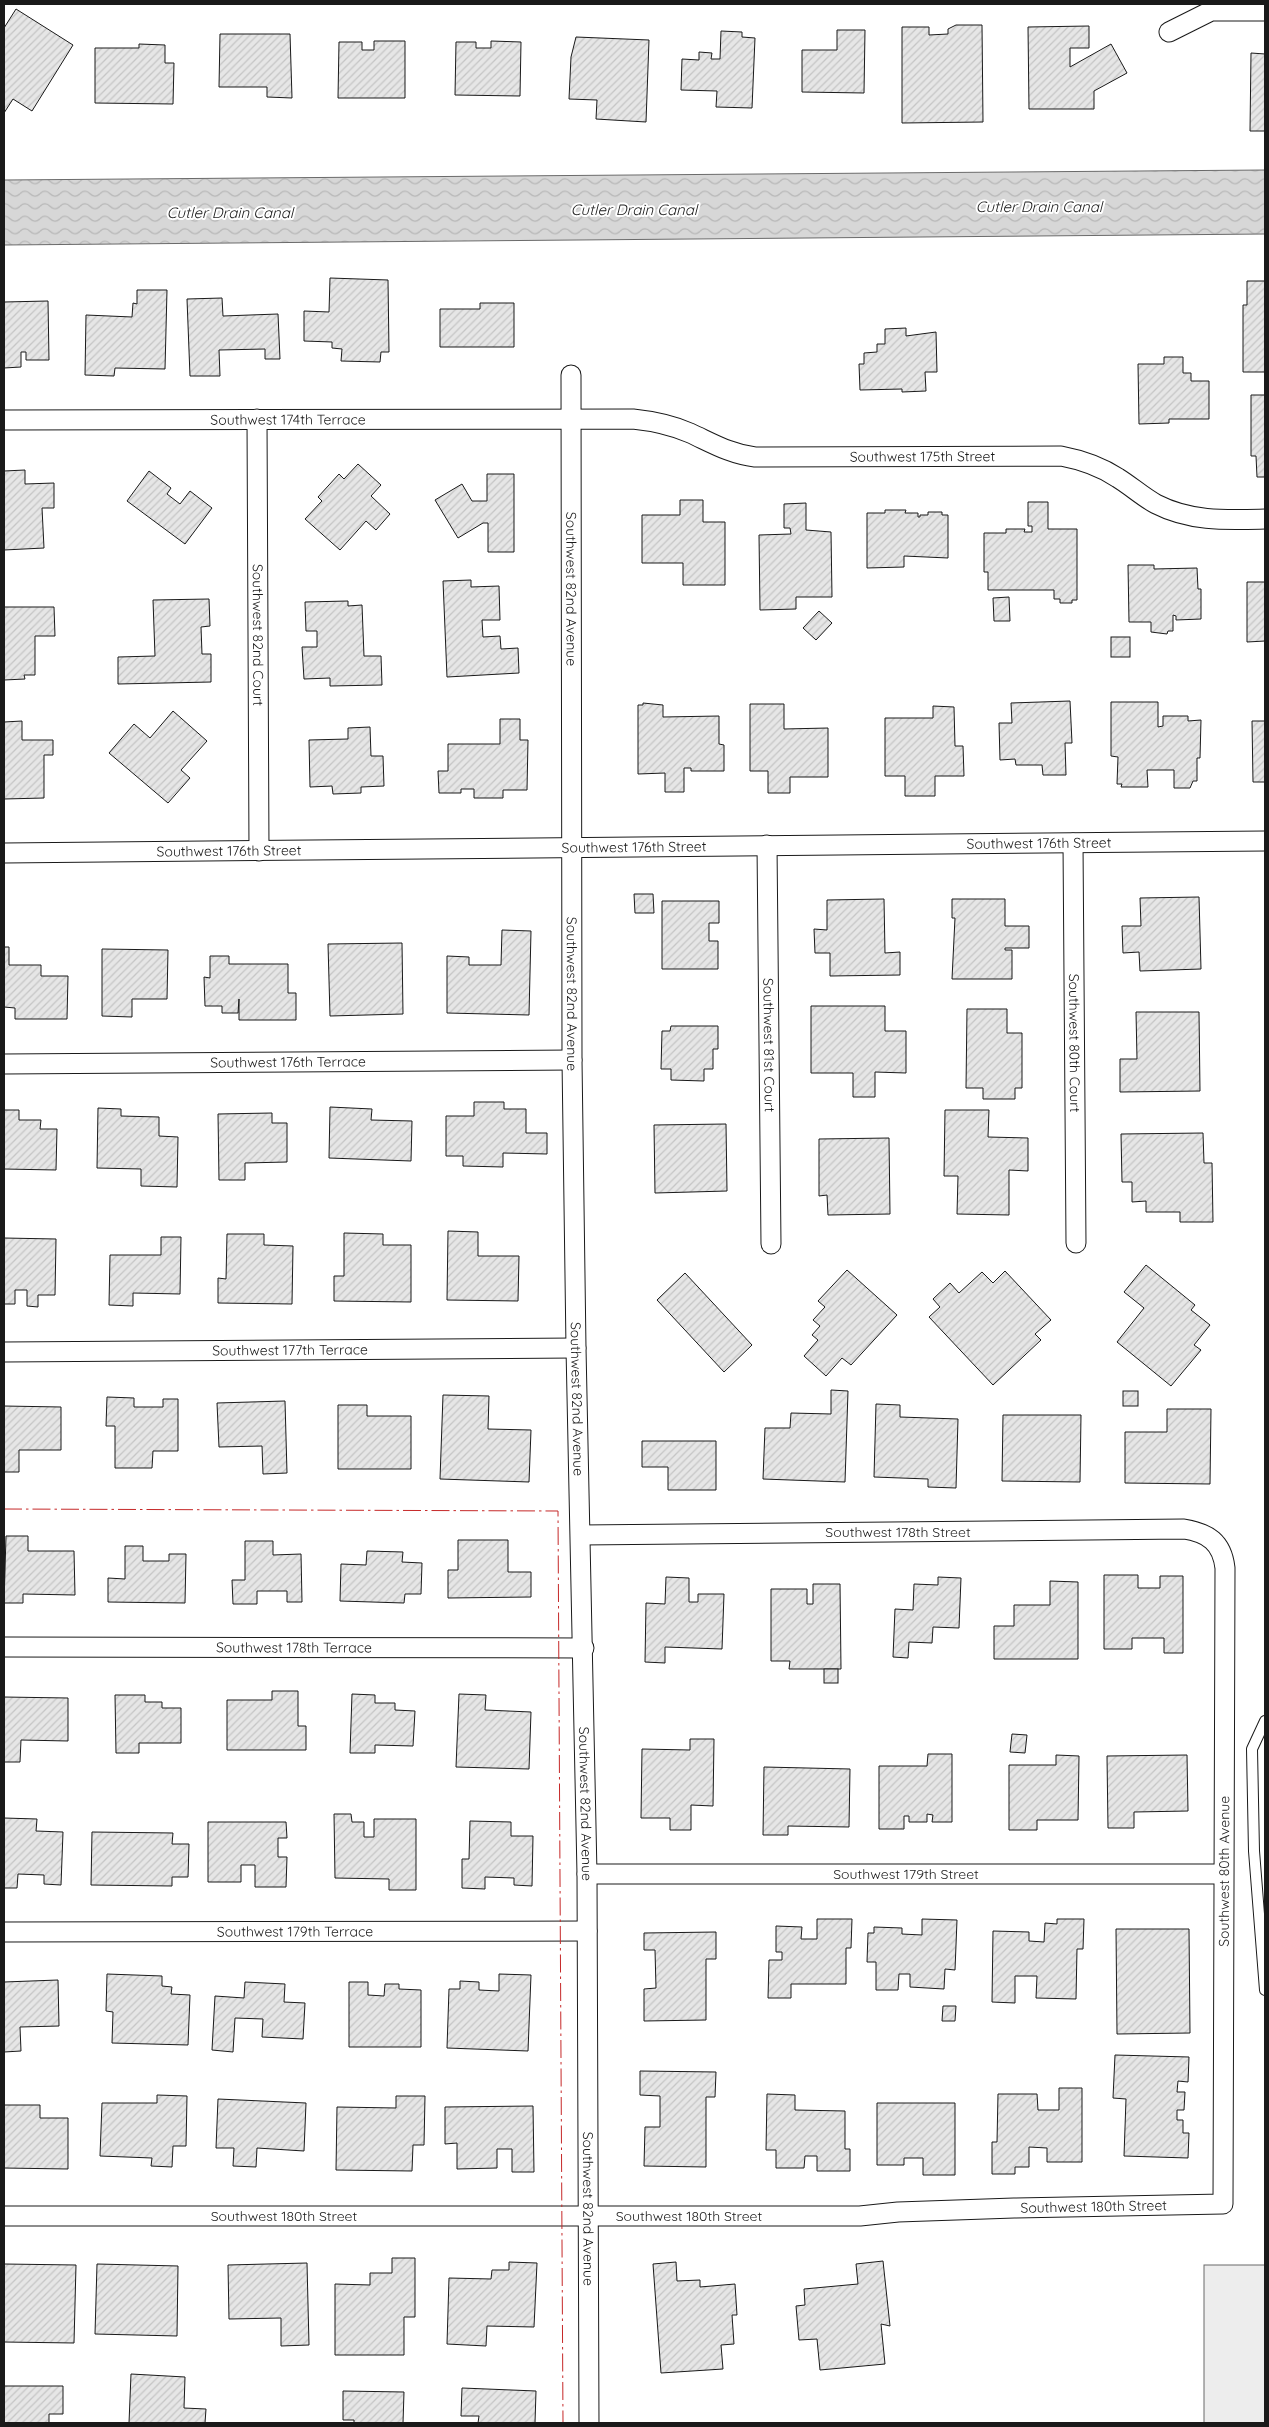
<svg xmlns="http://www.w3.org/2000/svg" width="1269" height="2427" font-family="Quicksand,sans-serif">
<defs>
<pattern id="water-waves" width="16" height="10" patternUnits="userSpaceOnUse" patternTransform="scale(1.25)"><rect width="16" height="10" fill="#d7d7d7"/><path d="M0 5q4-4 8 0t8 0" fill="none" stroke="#b8b8b8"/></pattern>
<pattern id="building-hatch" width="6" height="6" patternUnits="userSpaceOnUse" patternTransform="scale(1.25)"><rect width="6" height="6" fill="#e6e6e6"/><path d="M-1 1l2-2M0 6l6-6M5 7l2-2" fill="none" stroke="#c5c5c5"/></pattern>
</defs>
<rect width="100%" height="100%" fill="#fff"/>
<rect fill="#ededed" stroke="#6a6a6a" x="1204" y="2265" width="61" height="158"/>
<polygon fill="url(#water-waves)" stroke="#6a6a6a" points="1265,170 1265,234 4,245 4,180"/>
<g fill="url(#building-hatch)" stroke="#1a1a1a">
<polygon points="16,9 73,45 32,111 13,99 4,113 4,28"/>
<polygon points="956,25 982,25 983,122 902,123 902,27 929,27 929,35 948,34 948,29"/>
<polygon points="1089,26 1089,48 1070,48 1070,67 1111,44 1127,73 1094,91 1094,109 1029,109 1028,27"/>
<polygon points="837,30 865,30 864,93 802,92 802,50 837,50"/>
<polygon points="721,31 742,32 742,37 755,38 752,108 716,107 717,91 681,90 682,59 699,60 699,52 712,53 711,59 720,59"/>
<polygon points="220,34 290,34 292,98 267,97 267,87 219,87"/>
<polygon points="576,37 649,40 646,122 596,119 597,100 569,99 571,57"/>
<polygon points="374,41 405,41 405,98 338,98 339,42 362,42 362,50 374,50"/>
<polygon points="491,41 521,42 520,96 455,95 456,42 476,42 476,48 491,48"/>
<polygon points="139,44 165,45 165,63 174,63 173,104 95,103 95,48 139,48"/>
<polygon points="1251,53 1265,54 1265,131 1250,131"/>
<polygon points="330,278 388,280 389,352 381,352 380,362 341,361 342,349 332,348 332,342 304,341 304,311 329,312"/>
<polygon points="1247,281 1265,281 1265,372 1243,372 1243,305 1247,305"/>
<polygon points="137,290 167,290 165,369 115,368 114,376 85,375 86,315 132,317 133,303 137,304"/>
<polygon points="222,298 223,316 278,314 280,359 265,359 265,349 219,350 220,376 190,376 187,299"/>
<polygon points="48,301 49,360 26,360 26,352 21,352 21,367 4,368 4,302"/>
<polygon points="480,303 514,303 514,347 440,347 440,309 480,309"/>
<polygon points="906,328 906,336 936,332 937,372 925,372 926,391 902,392 902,389 860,390 859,364 864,364 864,353 877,352 877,344 885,344 885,329"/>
<polygon points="1164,357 1183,357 1183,373 1191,373 1191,381 1209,381 1209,419 1169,419 1169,423 1139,424 1138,364 1164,364"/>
<polygon points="1251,395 1265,395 1265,477 1257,477 1256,456 1251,456"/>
<polygon points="358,464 381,485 371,496 390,514 376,530 366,521 340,550 305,519 322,501 318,497 339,474 344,479"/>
<polygon points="25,470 25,484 54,483 54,508 42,508 44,548 4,550 4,471"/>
<polygon points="149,471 171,488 167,494 180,504 190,491 212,508 185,544 127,501"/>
<polygon points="487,474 514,474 514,552 488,552 488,523 483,523 458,538 435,500 462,484 472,501 487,501"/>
<polygon points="680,500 703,500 703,522 725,522 725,585 683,585 683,563 642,563 642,515 680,515"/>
<polygon points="1028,502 1048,502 1048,529 1077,529 1077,600 1072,600 1072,603 1060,603 1060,599 1054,599 1054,590 988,590 988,572 984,572 984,533 1006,533 1006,529 1025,529 1024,532 1032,532 1032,526 1028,526"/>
<polygon points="806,503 806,530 831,532 832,597 796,597 796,609 760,610 759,535 791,534 790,528 784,528 784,504"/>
<polygon points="885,510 906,510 905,513 918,513 918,517 920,517 920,515 928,515 928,512 942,512 942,515 948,515 948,558 904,556 904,567 867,568 867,513 885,513"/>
<polygon points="1128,565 1154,565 1154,569 1197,568 1198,589 1201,589 1201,619 1176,620 1176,616 1173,615 1173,631 1168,631 1167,634 1151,632 1151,622 1129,622"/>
<polygon points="471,580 471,587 499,586 500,620 482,620 483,637 500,636 501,649 518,648 519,673 447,677 443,581"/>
<polygon points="1247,582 1265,582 1265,641 1247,642"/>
<polygon points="1009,597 1010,621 994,621 993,598"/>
<polygon points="209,599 210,626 201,627 202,654 211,654 211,682 118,684 118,657 155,656 153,600"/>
<polygon points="348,601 348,606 362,605 364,656 381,656 382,685 330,686 330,678 304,679 302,647 317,647 317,631 306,631 305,602"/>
<polygon points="4,607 54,607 55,636 35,636 35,675 24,675 25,679 4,680"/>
<polygon points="819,611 832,623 816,640 803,628"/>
<rect x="1111" y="637" width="19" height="20"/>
<polygon points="1070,701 1072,743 1065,743 1066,775 1043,775 1042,765 1016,765 1015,759 1000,760 999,723 1012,723 1011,703"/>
<polygon points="1111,702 1158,702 1158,727 1163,726 1163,716 1188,716 1188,721 1201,720 1200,758 1197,758 1197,781 1193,781 1190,788 1174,788 1174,770 1147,770 1148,787 1121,787 1122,784 1117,784 1118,757 1111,756"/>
<polygon points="643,703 663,705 663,717 719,716 719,744 724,745 724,771 691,771 691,768 684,768 684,792 665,792 665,773 638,774 638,705 643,705"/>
<polygon points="750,704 784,704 784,729 828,728 828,777 790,777 790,793 768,793 768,771 750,771"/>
<polygon points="933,706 954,707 955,746 963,746 964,776 935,776 935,796 905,796 905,776 885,776 885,718 933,718"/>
<polygon points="173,711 207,741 181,770 190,778 168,803 109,753 134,724 150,738"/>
<polygon points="500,719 520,719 520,740 528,740 527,790 503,790 503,798 474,798 474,789 461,789 461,793 439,793 438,771 448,771 448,744 500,744"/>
<polygon points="22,721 22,740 53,740 53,755 44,755 44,798 4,799 4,722"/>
<polygon points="1252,721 1265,721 1265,782 1253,782"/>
<polygon points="370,727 371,756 383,756 384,786 361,787 361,793 333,794 332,786 310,787 309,740 348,739 348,728"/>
<polygon points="634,894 653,894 654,913 635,913"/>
<polygon points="1199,897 1201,969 1140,971 1139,952 1123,953 1122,926 1141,926 1140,898"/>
<polygon points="884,899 885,953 900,952 900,975 830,976 830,953 815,953 814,929 827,930 827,900"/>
<polygon points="952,899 1005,899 1005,926 1029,926 1029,948 1005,948 1005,950 1012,950 1012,979 952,979 955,918 952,918"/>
<polygon points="662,901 719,901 719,923 709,923 709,941 718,941 718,969 662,969"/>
<polygon points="502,930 531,931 529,1015 447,1013 447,956 469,957 469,965 501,965"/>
<polygon points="402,943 403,1014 330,1016 328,944"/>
<polygon points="4,947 9,947 9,965 41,965 41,976 68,976 67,1019 15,1019 15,1008 4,1007"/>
<polygon points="102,949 168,950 167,999 132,999 132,1017 102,1016"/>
<polygon points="210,956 229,956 229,964 288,964 288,993 296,993 296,1020 239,1020 239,999 238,1013 222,1013 222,1006 205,1006 204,977 210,978"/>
<polygon points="811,1006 885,1006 885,1031 906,1031 906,1073 875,1072 875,1097 853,1097 853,1073 811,1073"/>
<polygon points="967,1009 1007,1009 1007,1033 1022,1033 1022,1088 1015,1088 1015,1099 983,1099 983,1088 966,1088"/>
<polygon points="1136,1012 1199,1012 1200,1091 1120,1092 1120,1059 1137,1059"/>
<polygon points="671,1026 718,1026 718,1049 713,1049 713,1069 704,1069 704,1081 671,1080 671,1069 661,1069 662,1031 670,1031"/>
<polygon points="474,1102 504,1102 504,1109 526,1109 526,1133 547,1133 547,1154 503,1153 503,1167 463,1166 463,1156 446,1156 446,1116 474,1116"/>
<polygon points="330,1107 372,1109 371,1120 412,1121 411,1161 329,1158"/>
<polygon points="98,1108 121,1109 121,1116 159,1117 159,1136 178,1137 177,1187 141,1186 141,1169 97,1168"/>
<polygon points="4,1110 19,1110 19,1120 41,1120 40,1129 57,1129 56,1170 4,1169"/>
<polygon points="945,1110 989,1110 988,1137 1028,1138 1028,1171 1009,1170 1009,1215 957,1214 958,1176 944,1176"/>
<polygon points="272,1113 272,1123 287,1123 287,1162 245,1163 245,1180 219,1180 218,1114"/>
<polygon points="726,1124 727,1191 655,1193 654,1125"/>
<polygon points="1203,1133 1204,1163 1212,1163 1213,1222 1180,1222 1180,1212 1146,1212 1146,1201 1132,1202 1132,1182 1122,1182 1121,1134"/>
<polygon points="889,1138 890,1214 828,1215 827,1195 819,1196 819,1139"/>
<polygon points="448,1231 478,1232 478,1256 519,1256 518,1301 447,1300"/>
<polygon points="344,1233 383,1234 383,1245 411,1245 411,1302 334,1301 334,1276 344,1276"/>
<polygon points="227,1234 264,1234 264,1245 293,1246 292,1304 218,1303 218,1278 226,1279"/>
<polygon points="161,1237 181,1237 180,1294 133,1293 133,1306 109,1305 110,1255 161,1255"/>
<polygon points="4,1238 56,1239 55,1295 38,1295 38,1307 27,1306 27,1290 15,1290 15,1304 4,1304"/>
<polygon points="1146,1265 1195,1305 1191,1310 1210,1325 1194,1345 1201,1350 1171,1386 1117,1342 1144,1308 1124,1292"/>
<polygon points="847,1270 897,1315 851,1365 842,1358 826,1376 804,1356 818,1340 812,1335 820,1326 813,1320 825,1307 818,1301"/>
<polygon points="1005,1271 1051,1320 1035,1334 1041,1340 993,1385 929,1317 940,1307 933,1299 950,1283 959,1293 982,1272 993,1283"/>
<polygon points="685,1273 752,1345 724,1372 657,1300"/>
<polygon points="831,1390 848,1391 845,1482 763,1479 765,1428 790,1428 791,1413 831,1414"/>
<rect x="1123" y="1391" width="15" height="15"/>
<polygon points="443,1395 489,1396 488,1429 531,1430 529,1482 440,1479"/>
<polygon points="107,1397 134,1398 134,1407 163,1407 163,1399 178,1399 178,1451 153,1451 152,1468 115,1468 115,1426 106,1426"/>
<polygon points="285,1401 287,1473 263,1474 262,1446 219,1447 217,1403"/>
<polygon points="876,1404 900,1405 900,1417 958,1419 956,1488 928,1487 928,1479 874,1477"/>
<polygon points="338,1405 367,1405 367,1416 411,1416 411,1469 338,1469"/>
<polygon points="4,1406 61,1407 61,1450 19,1450 19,1472 4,1472"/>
<polygon points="1167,1409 1211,1409 1210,1484 1125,1483 1125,1432 1167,1432"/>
<polygon points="1003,1415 1081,1415 1080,1482 1002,1481"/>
<polygon points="642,1441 716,1441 716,1490 668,1490 668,1467 642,1467"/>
<polygon points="6,1536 28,1536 28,1551 74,1551 75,1595 23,1594 23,1603 4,1603"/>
<polygon points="458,1540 508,1540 508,1572 531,1572 531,1597 448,1598 448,1570 458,1570"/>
<polygon points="245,1541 273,1541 273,1555 301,1554 302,1602 287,1602 287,1591 257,1591 257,1604 233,1604 232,1580 245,1580"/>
<polygon points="125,1546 143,1546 143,1561 169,1561 169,1554 186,1554 185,1603 108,1602 108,1578 125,1579"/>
<polygon points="367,1551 403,1552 402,1562 422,1563 421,1594 405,1594 404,1603 340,1601 341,1564 366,1565"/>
<polygon points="1104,1575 1138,1575 1138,1588 1160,1588 1160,1576 1183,1576 1183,1653 1164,1653 1164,1638 1132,1638 1132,1649 1104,1649"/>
<polygon points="666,1577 689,1578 689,1602 698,1602 698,1594 724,1594 722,1649 665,1647 665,1663 645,1662 646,1603 665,1604"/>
<polygon points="938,1577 961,1578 959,1628 933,1627 932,1643 909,1642 908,1658 893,1657 895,1609 913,1610 914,1584 938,1585"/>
<polygon points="1050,1581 1078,1582 1078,1659 994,1659 994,1626 1014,1626 1014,1605 1050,1605"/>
<polygon points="813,1584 840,1584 841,1669 789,1669 790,1661 771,1661 771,1589 807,1589 807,1604 813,1604"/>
<rect x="824" y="1669" width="14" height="14"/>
<polygon points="272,1691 298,1691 298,1726 306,1726 306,1750 227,1750 227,1700 272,1700"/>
<polygon points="352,1694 375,1695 375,1703 395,1703 395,1710 415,1711 413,1746 375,1745 375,1753 350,1753"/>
<polygon points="459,1694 486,1695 485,1710 531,1712 529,1769 456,1767"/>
<polygon points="115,1695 145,1695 145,1702 162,1702 162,1708 181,1708 181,1743 139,1743 139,1753 116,1753"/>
<polygon points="4,1697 68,1698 68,1741 21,1740 20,1762 4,1762"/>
<polygon points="1012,1734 1027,1735 1025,1753 1010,1752"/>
<polygon points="690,1739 714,1739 713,1806 691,1805 691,1830 670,1830 670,1818 641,1818 642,1749 690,1750"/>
<polygon points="928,1754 952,1754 952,1822 932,1822 933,1815 927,1814 927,1822 909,1822 909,1816 904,1816 904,1829 879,1829 879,1766 927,1766"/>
<polygon points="1056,1755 1079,1756 1078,1820 1037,1820 1037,1830 1009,1830 1009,1765 1056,1765"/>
<polygon points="1187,1755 1188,1811 1134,1812 1134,1828 1108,1828 1107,1756"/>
<polygon points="764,1767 850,1769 849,1827 788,1826 788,1835 763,1835"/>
<polygon points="334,1814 351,1814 352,1822 364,1822 364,1837 374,1837 374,1819 416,1819 416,1890 389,1890 389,1879 335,1878"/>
<polygon points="4,1818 37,1819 36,1831 63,1832 61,1885 44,1884 44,1875 18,1874 17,1888 4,1888"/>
<polygon points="470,1821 511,1822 511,1836 533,1836 532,1886 514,1885 514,1878 485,1877 485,1889 462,1888 462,1859 469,1859"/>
<polygon points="208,1822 286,1822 287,1838 278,1838 278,1857 287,1857 286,1887 255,1887 255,1865 241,1865 241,1882 208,1882"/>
<polygon points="92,1832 173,1833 172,1844 189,1844 188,1877 172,1877 172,1886 91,1885"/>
<polygon points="817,1919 852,1919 851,1948 846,1948 846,1984 791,1984 791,1998 768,1998 769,1960 782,1960 782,1952 776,1952 776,1926 802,1927 801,1939 817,1939"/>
<polygon points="922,1919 957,1920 955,1970 945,1969 944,1989 910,1987 910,1974 899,1974 898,1990 876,1990 876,1962 867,1962 868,1933 874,1933 874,1927 902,1928 902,1934 922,1935"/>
<polygon points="1057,1919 1084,1919 1083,1949 1077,1949 1076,1999 1036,1998 1037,1976 1015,1976 1015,2003 992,2002 993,1931 1029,1932 1029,1941 1044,1942 1045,1923 1057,1924"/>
<polygon points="1116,1929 1189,1929 1190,2033 1117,2034"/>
<polygon points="716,1932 716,1959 706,1959 706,2020 644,2021 644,1989 656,1988 655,1950 644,1950 644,1933"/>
<polygon points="107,1974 162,1976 162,1986 172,1987 171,1994 190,1995 188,2045 112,2043 113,2012 106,2011"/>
<polygon points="499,1974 531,1975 528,2051 447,2048 449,1989 460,1989 460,1981 479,1982 479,1990 499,1991"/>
<polygon points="58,1980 59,2026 20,2027 21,2051 4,2052 4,1982"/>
<polygon points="245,1982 285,1984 284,2002 305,2003 303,2039 262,2037 263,2019 235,2018 233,2052 212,2050 215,1996 244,1998"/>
<polygon points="349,1982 368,1982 368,1995 384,1996 385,1984 399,1984 399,1989 421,1990 421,2047 349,2047"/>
<polygon points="943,2006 956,2006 955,2021 942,2021"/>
<polygon points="1115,2055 1189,2057 1188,2082 1178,2081 1177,2092 1185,2092 1184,2110 1177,2110 1177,2120 1183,2120 1183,2133 1189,2133 1188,2158 1124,2156 1126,2099 1113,2098"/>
<polygon points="640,2071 716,2072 715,2097 706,2097 706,2167 644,2166 645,2127 660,2127 660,2096 640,2095"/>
<polygon points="1059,2088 1082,2088 1082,2162 1047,2162 1047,2148 1029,2147 1029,2167 1015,2167 1015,2174 992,2174 992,2142 997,2142 998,2094 1037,2094 1038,2110 1059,2110"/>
<polygon points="767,2094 795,2095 795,2110 845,2111 845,2149 850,2149 850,2171 817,2171 817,2156 805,2156 804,2168 776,2168 776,2150 766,2150"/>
<polygon points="157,2095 187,2096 186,2146 173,2146 172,2167 151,2166 152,2158 100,2156 102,2103 157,2103"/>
<polygon points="396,2096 425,2096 424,2145 413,2145 412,2171 336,2170 337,2107 396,2108"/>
<polygon points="218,2099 306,2103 304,2151 257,2148 256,2167 233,2166 234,2148 216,2148"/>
<polygon points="877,2103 955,2103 955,2175 923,2175 923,2158 904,2158 904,2165 877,2165"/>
<polygon points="4,2105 40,2105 40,2118 68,2118 68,2169 4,2168"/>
<polygon points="533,2106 534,2172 512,2172 512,2149 497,2149 497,2168 457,2169 457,2143 445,2144 445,2107"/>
<polygon points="392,2258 415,2258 415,2317 404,2317 404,2355 335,2355 335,2284 370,2285 370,2273 392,2273"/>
<polygon points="883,2261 890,2326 881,2324 885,2364 820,2370 817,2339 799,2340 796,2306 805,2305 804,2289 858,2284 856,2264"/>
<polygon points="509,2262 537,2263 534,2327 487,2326 486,2346 447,2344 449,2278 491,2279 492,2270 509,2270"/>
<polygon points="676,2262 677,2281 700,2280 700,2287 735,2284 737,2315 732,2315 734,2344 721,2345 723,2369 661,2373 653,2264"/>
<polygon points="307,2263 309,2345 281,2346 281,2318 229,2319 228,2265"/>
<polygon points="4,2264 76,2265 74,2343 4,2342"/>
<polygon points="97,2264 178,2266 177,2336 95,2334"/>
<polygon points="131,2374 185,2377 184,2408 206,2409 205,2423 129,2423"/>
<polygon points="4,2386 63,2386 63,2414 49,2414 49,2423 4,2423"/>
<polygon points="462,2388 536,2391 535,2423 478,2423 479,2416 461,2416"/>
<polygon points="343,2391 404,2392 403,2423 354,2423 354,2420 343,2420"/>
</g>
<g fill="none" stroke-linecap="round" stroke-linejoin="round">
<g stroke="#1a1a1a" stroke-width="12">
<polyline id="service" points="1265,1721 1252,1749 1254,1851 1265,1990"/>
</g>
<g stroke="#1a1a1a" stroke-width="21">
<g id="minor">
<polyline points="1169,32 1211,11 1265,11"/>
<path id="s1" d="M571 375 572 1060 576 1348 587 1874 589 2423"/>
<path id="s2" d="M257 419 259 851"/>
<path id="s3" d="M4 420 633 419C652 421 672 425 690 433 712 443 730 454 755 457L1061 456C1082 460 1100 466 1118 478 1131 486 1143 497 1156 504 1191 522 1227 520 1265 519"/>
<path id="s4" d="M1073 843 1076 1243"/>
<path id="s5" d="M767 845 771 1244"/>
<path id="s6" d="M4 853 1265 841"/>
<path id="s7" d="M4 1064 572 1060"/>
<path id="s8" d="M4 1352 576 1348"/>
<path id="s9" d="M4 1647 584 1648"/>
<path id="s10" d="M587 1874H1223"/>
<path id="s11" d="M4 1932 587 1931"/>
<path id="s12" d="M4 2216H860L898 2212 1014 2208 1223 2204 1225 1568C1222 1542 1208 1533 1184 1529L581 1535"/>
</g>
</g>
<use href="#service" stroke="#fff" stroke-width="10"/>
<use href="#minor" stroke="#fff" stroke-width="19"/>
<polyline stroke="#c62828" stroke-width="1" stroke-dasharray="18 4 2.5 4" stroke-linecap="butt" points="4,1509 558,1511 563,2423"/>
</g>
<g text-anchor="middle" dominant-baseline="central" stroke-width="4" stroke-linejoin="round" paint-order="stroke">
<g font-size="14" fill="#1a1a1a" stroke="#fff">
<text stroke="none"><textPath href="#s3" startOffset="284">Southwest 174th Terrace</textPath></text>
<text stroke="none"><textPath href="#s3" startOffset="925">Southwest 175th Street</textPath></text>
<text stroke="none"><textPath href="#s1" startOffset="214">Southwest 82nd Avenue</textPath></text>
<text stroke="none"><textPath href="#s2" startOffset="216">Southwest 82nd Court</textPath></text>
<text stroke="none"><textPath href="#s6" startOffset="1035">Southwest 176th Street</textPath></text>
<text stroke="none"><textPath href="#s6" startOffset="630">Southwest 176th Street</textPath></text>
<text stroke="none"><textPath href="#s6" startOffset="225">Southwest 176th Street</textPath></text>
<text stroke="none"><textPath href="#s1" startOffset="619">Southwest 82nd Avenue</textPath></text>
<text stroke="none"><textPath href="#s4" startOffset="200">Southwest 80th Court</textPath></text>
<text stroke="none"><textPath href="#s5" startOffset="200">Southwest 81st Court</textPath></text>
<text stroke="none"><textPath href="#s7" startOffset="284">Southwest 176th Terrace</textPath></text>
<text stroke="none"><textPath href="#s8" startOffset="286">Southwest 177th Terrace</textPath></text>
<text stroke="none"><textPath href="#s1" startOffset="1024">Southwest 82nd Avenue</textPath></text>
<text x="898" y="1532">Southwest 178th Street</text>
<text stroke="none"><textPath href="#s9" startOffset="290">Southwest 178th Terrace</textPath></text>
<text stroke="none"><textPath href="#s1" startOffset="1429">Southwest 82nd Avenue</textPath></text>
<text stroke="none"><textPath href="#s12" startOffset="1552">Southwest 80th Avenue</textPath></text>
<text stroke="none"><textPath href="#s10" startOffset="319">Southwest 179th Street</textPath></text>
<text stroke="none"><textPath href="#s11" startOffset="291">Southwest 179th Terrace</textPath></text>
<text stroke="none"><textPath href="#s12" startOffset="1090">Southwest 180th Street</textPath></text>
<text stroke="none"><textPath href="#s1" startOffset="1834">Southwest 82nd Avenue</textPath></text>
<text stroke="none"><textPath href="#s12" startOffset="685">Southwest 180th Street</textPath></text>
<text stroke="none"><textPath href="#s12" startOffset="280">Southwest 180th Street</textPath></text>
</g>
<g font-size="15" font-style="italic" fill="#1a1a1a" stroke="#fff">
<text x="1039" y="206">Cutler Drain Canal</text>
<text x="634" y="209">Cutler Drain Canal</text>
<text x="230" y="212">Cutler Drain Canal</text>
</g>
</g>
<rect width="1269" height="2427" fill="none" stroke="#1a1a1a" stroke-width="10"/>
</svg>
